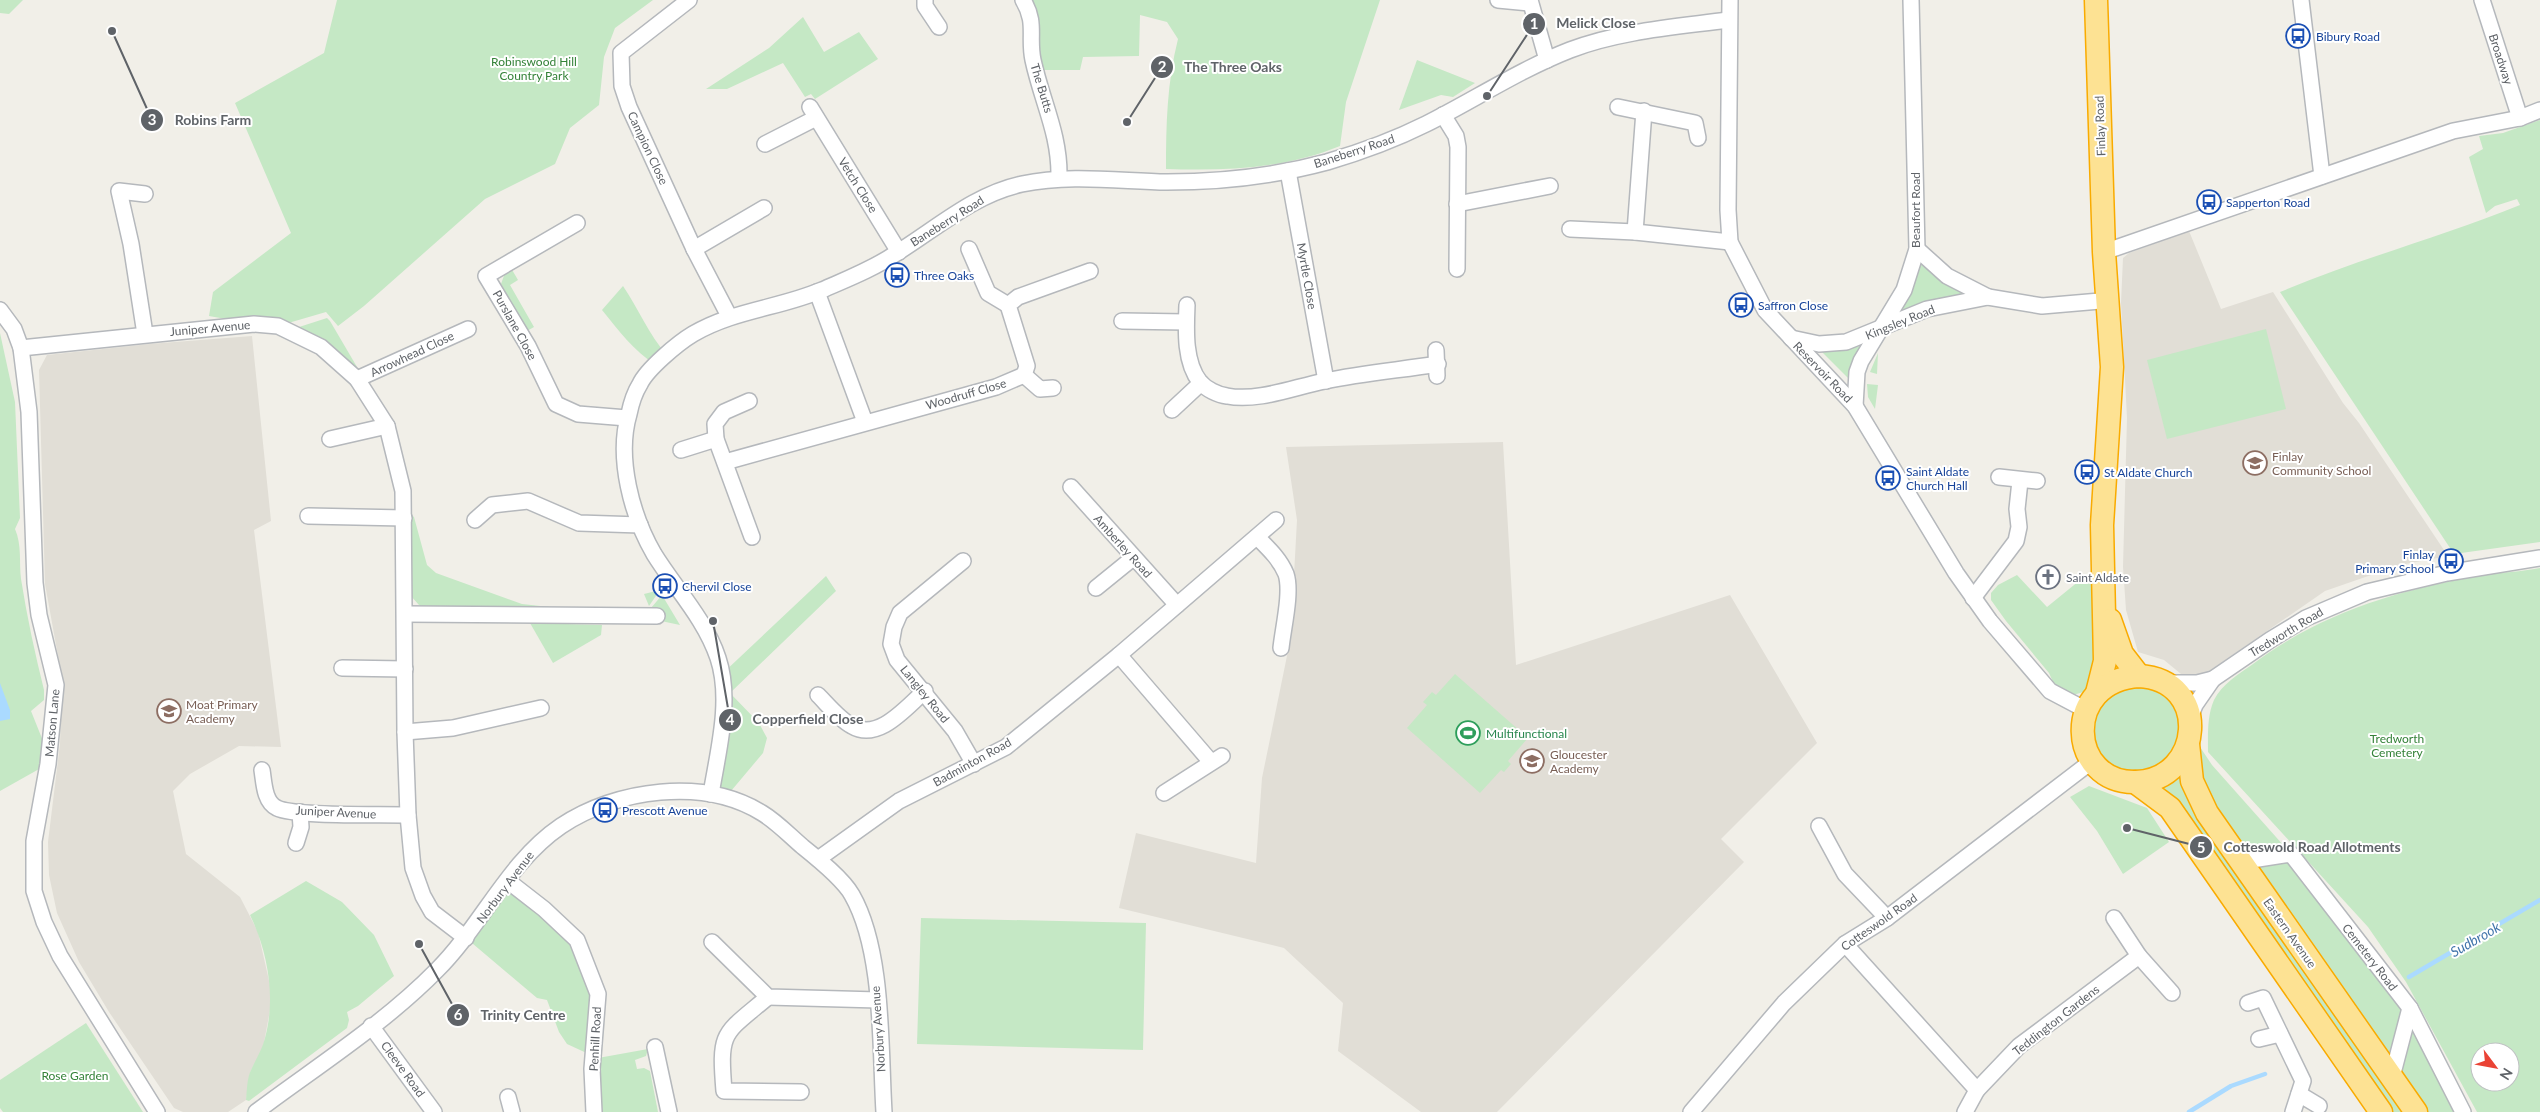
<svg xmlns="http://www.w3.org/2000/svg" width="2540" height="1112" font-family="Lato,sans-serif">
<rect width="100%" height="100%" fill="#f1efe8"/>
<g fill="#e1ded6">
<polygon points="2189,231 2221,309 2273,292 2343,403 2359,423 2448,556 2400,565 2325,591 2192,683 2164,660 2138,652 2126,610 2123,567 2127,418 2121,303 2123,258 2129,253"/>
<polygon points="252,336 271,521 254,530 281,747 239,746 190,774 173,791 186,854 240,897 258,932 270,985 270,1010 263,1048 251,1070 246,1100 228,1112 183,1112 174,1108 109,1012 79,962 57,913 49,875 48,842 60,744 62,678 45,584 39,370 47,355 149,344"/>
<polygon points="1503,442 1516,665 1730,595 1817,743 1721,839 1744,862 1497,1112 1421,1112 1338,1051 1343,1003 1284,948 1119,908 1136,833 1256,863 1262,778 1288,651 1294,575 1297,520 1286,447"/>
</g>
<g fill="#c5e8c5" fill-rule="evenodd">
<polygon points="0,0 23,0 9,14 0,13"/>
<polygon points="337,0 653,0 615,28 604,57 599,105 570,128 555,164 485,199 364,306 338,326 326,312 278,326 283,320 254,324 209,316 213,292 291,233 235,103 324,53"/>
<path d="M1023 0H1380L1346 102 1340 146C1284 169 1225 171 1166 169 1166 125 1167 82 1178 39L1167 22 1140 15 1139 56 1083 57 1080 70H1036Z"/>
<polygon points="803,17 824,52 859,32 878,59 815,99 811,94 805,97 783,63 727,89 706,89 769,48"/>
<polygon points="1417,60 1475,83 1453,97 1441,95 1399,110"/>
<path d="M2540 120V542L2454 554 2280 292C2358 259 2441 237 2520 205L2517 199 2495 206 2486 213 2469 157 2483 149 2479 136 2503 133Z"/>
<polygon points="1920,264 1963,294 1901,314 1898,312"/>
<polygon points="511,268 518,280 510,285 534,327 527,331 501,284 505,273"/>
<path d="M623 286C638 308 649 335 667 355L656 365C634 351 619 331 602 310Z"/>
<polygon points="327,318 330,321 357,367 353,368 296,328"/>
<polygon points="2266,329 2286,409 2167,439 2147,360"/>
<path d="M0 333 15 402 20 518 15 529C22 545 19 562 21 579 27 617 35 654 44 690V700L31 711 49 756 48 764 0 791Z"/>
<polygon points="1860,346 1850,380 1820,350 1839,350"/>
<polygon points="1878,353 1877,374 1870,372"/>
<polygon points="1867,384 1878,385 1875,409 1868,397"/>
<polygon points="409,513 414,517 427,565 436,573 522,604 568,609 425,609 419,605 410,595"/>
<path d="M2540 568V1112H2477L2406 982 2368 927 2208 752C2208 734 2207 716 2214 700 2222 684 2239 674 2253 664 2320 613 2401 589 2484 575 2502 572 2521 572 2540 568ZM2480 1052H2510V1082H2480Z"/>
<polygon points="2090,572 2100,636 2087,691 2073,695 2054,684 2049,673 2006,621 1991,600 1991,593 1998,585 2017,575 2047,607"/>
<polygon points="826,576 836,591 730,693 759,723 767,738 763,753 726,797 711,794 722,674"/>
<polygon points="660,590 649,606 644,594"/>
<polygon points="662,595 680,625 661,621 661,611 651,608"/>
<polygon points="530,623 602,625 601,635 553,663"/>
<polygon points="1455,674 1528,738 1508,761 1511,764 1504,772 1501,770 1480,793 1407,728 1427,705 1423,702 1432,692 1436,695"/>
<polygon points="2127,683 2169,693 2190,732 2212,765 2291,854 2410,1008 2463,1112 2381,1112 2197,848 2130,775 2102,759 2094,745 2091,729 2103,698"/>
<polygon points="2089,786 2147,808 2169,842 2123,874 2097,831 2070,797"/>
<path d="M306 881 342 902 374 935 394 976 358 1006 347 1012 349 1020 347 1028 249 1101 246 1100C247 1090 247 1078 251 1070 256 1059 262 1050 265 1038 276 998 268 952 250 915Z"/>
<polygon points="508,881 577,940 598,994 593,1056 567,1044 559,1032 547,1000 537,998 466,938"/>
<polygon points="921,918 1146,923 1143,1050 917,1044"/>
<polygon points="86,1023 143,1112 3,1112 0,1108 0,1080"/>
<polygon points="648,1049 646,1056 635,1060 637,1069 644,1068 650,1071 658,1112 600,1112 598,1058"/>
</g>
<polygon fill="#aadaff" points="0,683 10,710 10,719 0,721"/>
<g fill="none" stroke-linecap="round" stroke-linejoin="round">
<g stroke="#aadaff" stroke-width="4.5">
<polyline points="2409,977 2540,900"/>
<polyline points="2189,1112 2231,1086 2265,1074"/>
</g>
<g stroke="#b5b8bc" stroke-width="18">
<g id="minor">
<polyline points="689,0 621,53 622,86 629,107 694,249 729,316"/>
<polyline points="925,0 925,6 939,27"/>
<path d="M1023 0C1037 23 1028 37 1033 60 1042 102 1060 134 1059 178"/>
<polyline points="1498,0 1529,3"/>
<polyline points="1530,0 1547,60"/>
<polyline points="1730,0 1728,210 1730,242 1765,310 1855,406 1956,573 1990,621 2050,691 2086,710"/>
<polyline points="2301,0 2322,176"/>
<polyline points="2482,0 2520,118"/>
<polyline points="810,107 899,252"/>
<polyline points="1618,107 1695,123 1698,138"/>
<polyline points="1443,115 1456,136 1458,147 1457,269"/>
<polyline points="765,144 816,118"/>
<polyline points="1288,171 1326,381"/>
<polyline points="145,194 119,191 131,244 145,334"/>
<polyline points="1457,204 1550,186"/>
<polyline points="577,223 486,276 528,346 556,404 578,414 627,418"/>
<polyline points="1570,229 1635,232 1730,242"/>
<polyline points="1635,232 1644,111"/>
<polyline points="694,249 764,208"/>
<polyline points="969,249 988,293 1008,305"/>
<polyline points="1917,249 1947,276 1988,297"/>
<polyline points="2104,252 2453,131 2520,118 2540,110"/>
<polyline points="817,292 865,422"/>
<path d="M1187 305C1186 329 1184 362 1200 382 1206 389 1218 395 1227 396 1258 402 1294 387 1325 381 1362 373 1400 370 1438 364"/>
<polyline points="0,310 14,329 21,348 29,412 35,583 39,615 56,685 48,764 34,841 34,891 44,922 60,956 157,1112"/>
<polyline points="1122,321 1186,322"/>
<polyline points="1791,338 1819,344 1846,342 1927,309 1988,297 2042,306 2100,301"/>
<polyline points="21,348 254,324 278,326 321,347 357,379 387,426 403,491 405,732 408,815 413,868 423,896 432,912 466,938"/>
<polyline points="1436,350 1437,376"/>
<polyline points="1024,375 1040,389 1053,388"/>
<polyline points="357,379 468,329"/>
<polyline points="749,401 724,412 715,424 716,439 752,537"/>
<polyline points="1855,406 1857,372 1861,361 1904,290 1917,249 1911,0"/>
<polyline points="1172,410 1201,383"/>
<polyline points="330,439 387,426"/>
<polyline points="681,450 716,439"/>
<polyline points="725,462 996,387 1024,375 1027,366 1008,305 1018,297 1090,271"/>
<polyline points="1999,477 2037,481"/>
<polyline points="1071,487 1177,605"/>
<polyline points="308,516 404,518"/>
<polyline points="475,520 492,505 528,501 579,523 640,525"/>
<path d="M1257 537C1268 548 1280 559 1286 574 1292 592 1283 628 1281 648"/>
<polyline points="963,561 900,613 894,627 891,644 897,660 955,731 974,764"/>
<polyline points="1096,588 1133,558"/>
<polyline points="1973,598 2016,541 2019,527 2017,509 2020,481"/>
<polyline points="405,614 657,616"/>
<polyline points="1119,655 1211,762"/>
<polyline points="342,668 405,669"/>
<polyline points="2169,683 2197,683 2213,679 2270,640 2306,618 2367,592 2447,573 2540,558"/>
<path d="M818 695C828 705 839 719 852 726 879 742 907 706 925 691"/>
<polyline points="2190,718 2195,705 2213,679"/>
<polyline points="405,732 453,728 541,708"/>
<path d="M262 770C264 782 264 802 277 808 295 817 382 814 408 815"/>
<polyline points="1164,793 1222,756"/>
<path d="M711 794C718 751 732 700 718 658 705 619 675 588 654 554 632 516 616 458 629 414 631 404 635 392 640 384 647 369 678 343 693 334 734 310 780 308 822 290 847 279 873 269 895 254 936 229 974 194 1022 184 1070 174 1118 181 1167 182 1221 182 1275 176 1327 162 1361 152 1394 140 1426 124 1474 100 1519 70 1570 50 1619 31 1676 27 1728 20"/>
<polyline points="1819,826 1845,874 1887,918"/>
<polyline points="296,843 301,827 300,812"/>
<polyline points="818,859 899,801 1006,747 1119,655 1276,520"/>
<polyline points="2239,862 2291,854 2410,1008 2463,1112"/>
<polyline points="508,881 544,909 577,940 598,994 592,1069 594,1112"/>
<polyline points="2114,918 2139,956"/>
<polyline points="712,942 768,997 878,1000"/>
<polyline points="1845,944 1977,1090 1965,1112"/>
<path d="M768 997C723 1035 719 1030 724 1091L801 1092"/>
<polyline points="2248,1003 2263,998 2303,1081 2293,1112"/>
<polyline points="371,1026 434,1112"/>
<polyline points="2259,1039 2280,1034"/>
<polyline points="655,1047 669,1112"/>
<polyline points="2392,1077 2410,1008"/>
<polyline points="1977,1090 2019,1046 2139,956 2172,993"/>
<polyline points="2299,1094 2319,1106"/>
<polyline points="508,1097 512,1112"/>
<path d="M256 1112C316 1067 384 1024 437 970 482 925 508 862 561 826 616 789 704 777 762 813 777 822 790 836 803 847 818 859 843 879 852 895 884 951 880 1048 884 1112"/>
<polyline points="1691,1112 1784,1003 1845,944 1887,918 2092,761"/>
</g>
</g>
<g stroke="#f9ab00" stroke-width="25">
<g id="highway">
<polyline points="2096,0 2104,252 2112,367 2102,525 2105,661 2097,693"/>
<polyline points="2110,620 2122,654 2139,676"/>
<path d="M2139 676C2212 680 2203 780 2136 782 2068 784 2061 681 2139 676Z"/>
<polyline points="2188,744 2192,781 2207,813 2416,1112"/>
<polyline points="2135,782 2170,808 2381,1112"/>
</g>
</g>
<use href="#minor" stroke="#fff" stroke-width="15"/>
<use href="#highway" stroke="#fde293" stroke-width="22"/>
</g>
<defs>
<g id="bus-ring" transform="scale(1.25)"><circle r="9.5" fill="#fff" stroke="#1a4fb4" stroke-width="1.5"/><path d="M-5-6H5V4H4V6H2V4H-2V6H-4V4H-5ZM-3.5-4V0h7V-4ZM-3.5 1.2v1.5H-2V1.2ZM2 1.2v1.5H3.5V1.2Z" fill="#1a4fb4"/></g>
<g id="school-ring" transform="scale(1.25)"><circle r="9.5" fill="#fff" stroke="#8d6e63" stroke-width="1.5"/><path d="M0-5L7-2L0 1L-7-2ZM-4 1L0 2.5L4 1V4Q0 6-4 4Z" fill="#8d6e63"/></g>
<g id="church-ring" transform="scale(1.25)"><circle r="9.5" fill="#fff" stroke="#6b7280" stroke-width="1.5"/><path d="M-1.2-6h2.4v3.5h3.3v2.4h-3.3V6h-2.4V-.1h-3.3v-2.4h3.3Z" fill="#6b7280"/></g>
<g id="stadium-ring" transform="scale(1.25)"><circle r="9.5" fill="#fff" stroke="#2e9e5b" stroke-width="1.5"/><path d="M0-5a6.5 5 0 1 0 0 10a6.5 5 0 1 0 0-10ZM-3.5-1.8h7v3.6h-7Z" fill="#2e9e5b"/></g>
</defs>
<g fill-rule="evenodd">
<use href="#bus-ring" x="2298" y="36"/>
<use href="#bus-ring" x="2209" y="202"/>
<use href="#bus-ring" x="897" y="275"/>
<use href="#bus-ring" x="1741" y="305"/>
<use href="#school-ring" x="2255" y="463"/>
<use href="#bus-ring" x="2087" y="472"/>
<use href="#bus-ring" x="1888" y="478"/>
<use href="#bus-ring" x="2451" y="561"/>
<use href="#church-ring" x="2048" y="577"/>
<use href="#bus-ring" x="665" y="586"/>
<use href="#school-ring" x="169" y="711"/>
<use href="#stadium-ring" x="1468" y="733"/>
<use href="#school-ring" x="1532" y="761"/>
<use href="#bus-ring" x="605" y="810"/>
</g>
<g text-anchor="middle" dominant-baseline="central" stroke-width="4" stroke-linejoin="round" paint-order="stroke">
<g font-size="12" fill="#164399" stroke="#fff" text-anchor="start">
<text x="2316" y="36">Bibury Road</text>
<text x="2226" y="202">Sapperton Road</text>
<text x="914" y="275">Three Oaks</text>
<text x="1758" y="305">Saffron Close</text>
<text x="1906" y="471">Saint Aldate<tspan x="1906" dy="14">Church Hall</tspan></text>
<text x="2104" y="472">St Aldate Church</text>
<text x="2434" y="554" text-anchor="end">Finlay<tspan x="2434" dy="14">Primary School</tspan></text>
<text x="682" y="586">Chervil Close</text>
<text x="622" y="810">Prescott Avenue</text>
</g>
<g font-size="12" fill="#5f6368" stroke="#fff">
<text transform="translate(2501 59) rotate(72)">Broadway</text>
<text transform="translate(1042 88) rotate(73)">The Butts</text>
<text transform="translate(2100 126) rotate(-92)">Finlay Road</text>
<text transform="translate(648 148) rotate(65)">Campion Close</text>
<text transform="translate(1354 151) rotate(-18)">Baneberry Road</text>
<text transform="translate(858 185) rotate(58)">Vetch Close</text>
<text transform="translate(1915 210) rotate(-90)">Beaufort Road</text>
<text transform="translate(947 221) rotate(-32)">Baneberry Road</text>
<text transform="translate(1307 276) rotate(80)">Myrtle Close</text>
<text transform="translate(1900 322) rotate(-22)">Kingsley Road</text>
<text transform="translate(515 325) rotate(61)">Purslane Close</text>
<text transform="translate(210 328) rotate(-5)">Juniper Avenue</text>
<text transform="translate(412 354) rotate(-25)">Arrowhead Close</text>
<text transform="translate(1823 372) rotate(46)">Reservoir Road</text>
<text transform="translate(966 394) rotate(-16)">Woodruff Close</text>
<text transform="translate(1123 546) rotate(48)">Amberley Road</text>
<text transform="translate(2286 632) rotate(-31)">Tredworth Road</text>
<text transform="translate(925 694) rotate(51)">Langley Road</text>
<text transform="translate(52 723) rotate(-85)">Matson Lane</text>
<text transform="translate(972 762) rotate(-29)">Badminton Road</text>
<text transform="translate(336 812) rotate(3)">Juniper Avenue</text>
<text transform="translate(505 887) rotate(-53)">Norbury Avenue</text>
<text transform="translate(1879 922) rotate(-35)">Cotteswold Road</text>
<text transform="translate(2290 933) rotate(55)">Eastern Avenue</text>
<text transform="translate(2370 957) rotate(52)">Cemetery Road</text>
<text transform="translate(2056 1020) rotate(-38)">Teddington Gardens</text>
<text transform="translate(878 1029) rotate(-94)">Norbury Avenue</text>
<text transform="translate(595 1039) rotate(-87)">Penhill Road</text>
<text transform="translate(403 1069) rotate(54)">Cleeve Road</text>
</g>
<g font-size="12" fill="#348238" stroke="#fff">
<text x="534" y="61">Robinswood Hill<tspan x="534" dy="14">Country Park</tspan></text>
<text x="2397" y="738">Tredworth<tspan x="2397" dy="14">Cemetery</tspan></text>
<text x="75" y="1075">Rose Garden</text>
</g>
<g font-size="12" fill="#785e54" stroke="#fff" text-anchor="start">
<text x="2272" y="456">Finlay<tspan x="2272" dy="14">Community School</tspan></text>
<text x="186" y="704">Moat Primary<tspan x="186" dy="14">Academy</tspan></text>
<text x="1550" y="754">Gloucester<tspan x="1550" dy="14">Academy</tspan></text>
</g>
<g font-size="12" fill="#5b616d" stroke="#fff" text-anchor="start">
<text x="2066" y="577">Saint Aldate</text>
</g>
<g font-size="12" fill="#27864d" stroke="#fff" text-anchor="start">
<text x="1486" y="733">Multifunctional</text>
</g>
<g font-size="14" font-style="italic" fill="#4174aa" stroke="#fff">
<text transform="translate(2475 939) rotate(-30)">Sudbrook</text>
</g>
</g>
<path fill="none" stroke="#5f6368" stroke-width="2" d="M1487 96L1534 24M1127 122L1162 67M112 31L152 120M713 621L730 720M2127 828L2201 847M419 944L458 1015"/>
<g fill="#5f6368" stroke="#fff" stroke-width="2">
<circle cx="1487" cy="96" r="5"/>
<circle cx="1127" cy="122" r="5"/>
<circle cx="112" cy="31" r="5"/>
<circle cx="713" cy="621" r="5"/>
<circle cx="2127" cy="828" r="5"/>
<circle cx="419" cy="944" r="5"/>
<circle cx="1534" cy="24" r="12"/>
<circle cx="1162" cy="67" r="12"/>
<circle cx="152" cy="120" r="12"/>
<circle cx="730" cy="720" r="12"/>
<circle cx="2201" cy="847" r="12"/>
<circle cx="458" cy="1015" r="12"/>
</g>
<g font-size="15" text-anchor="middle" font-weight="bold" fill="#fff">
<text x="1534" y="29">1</text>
<text x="1162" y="72">2</text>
<text x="152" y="125">3</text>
<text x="730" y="725">4</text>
<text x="2201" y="853">5</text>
<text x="458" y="1020">6</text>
</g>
<g font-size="14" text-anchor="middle" font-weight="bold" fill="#5f6368" stroke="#fff" stroke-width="4" stroke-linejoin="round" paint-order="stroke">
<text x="1596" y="28">Melick Close</text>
<text x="1233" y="72">The Three Oaks</text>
<text x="213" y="125">Robins Farm</text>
<text x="808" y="724">Copperfield Close</text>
<text x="2312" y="852">Cotteswold Road Allotments</text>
<text x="523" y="1020">Trinity Centre</text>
</g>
<g transform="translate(2495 1067) rotate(122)"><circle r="24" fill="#ffffff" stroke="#bfc1c3"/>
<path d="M0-4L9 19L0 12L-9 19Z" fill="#ea4335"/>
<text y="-8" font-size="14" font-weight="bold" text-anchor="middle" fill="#5f6368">N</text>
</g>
</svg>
